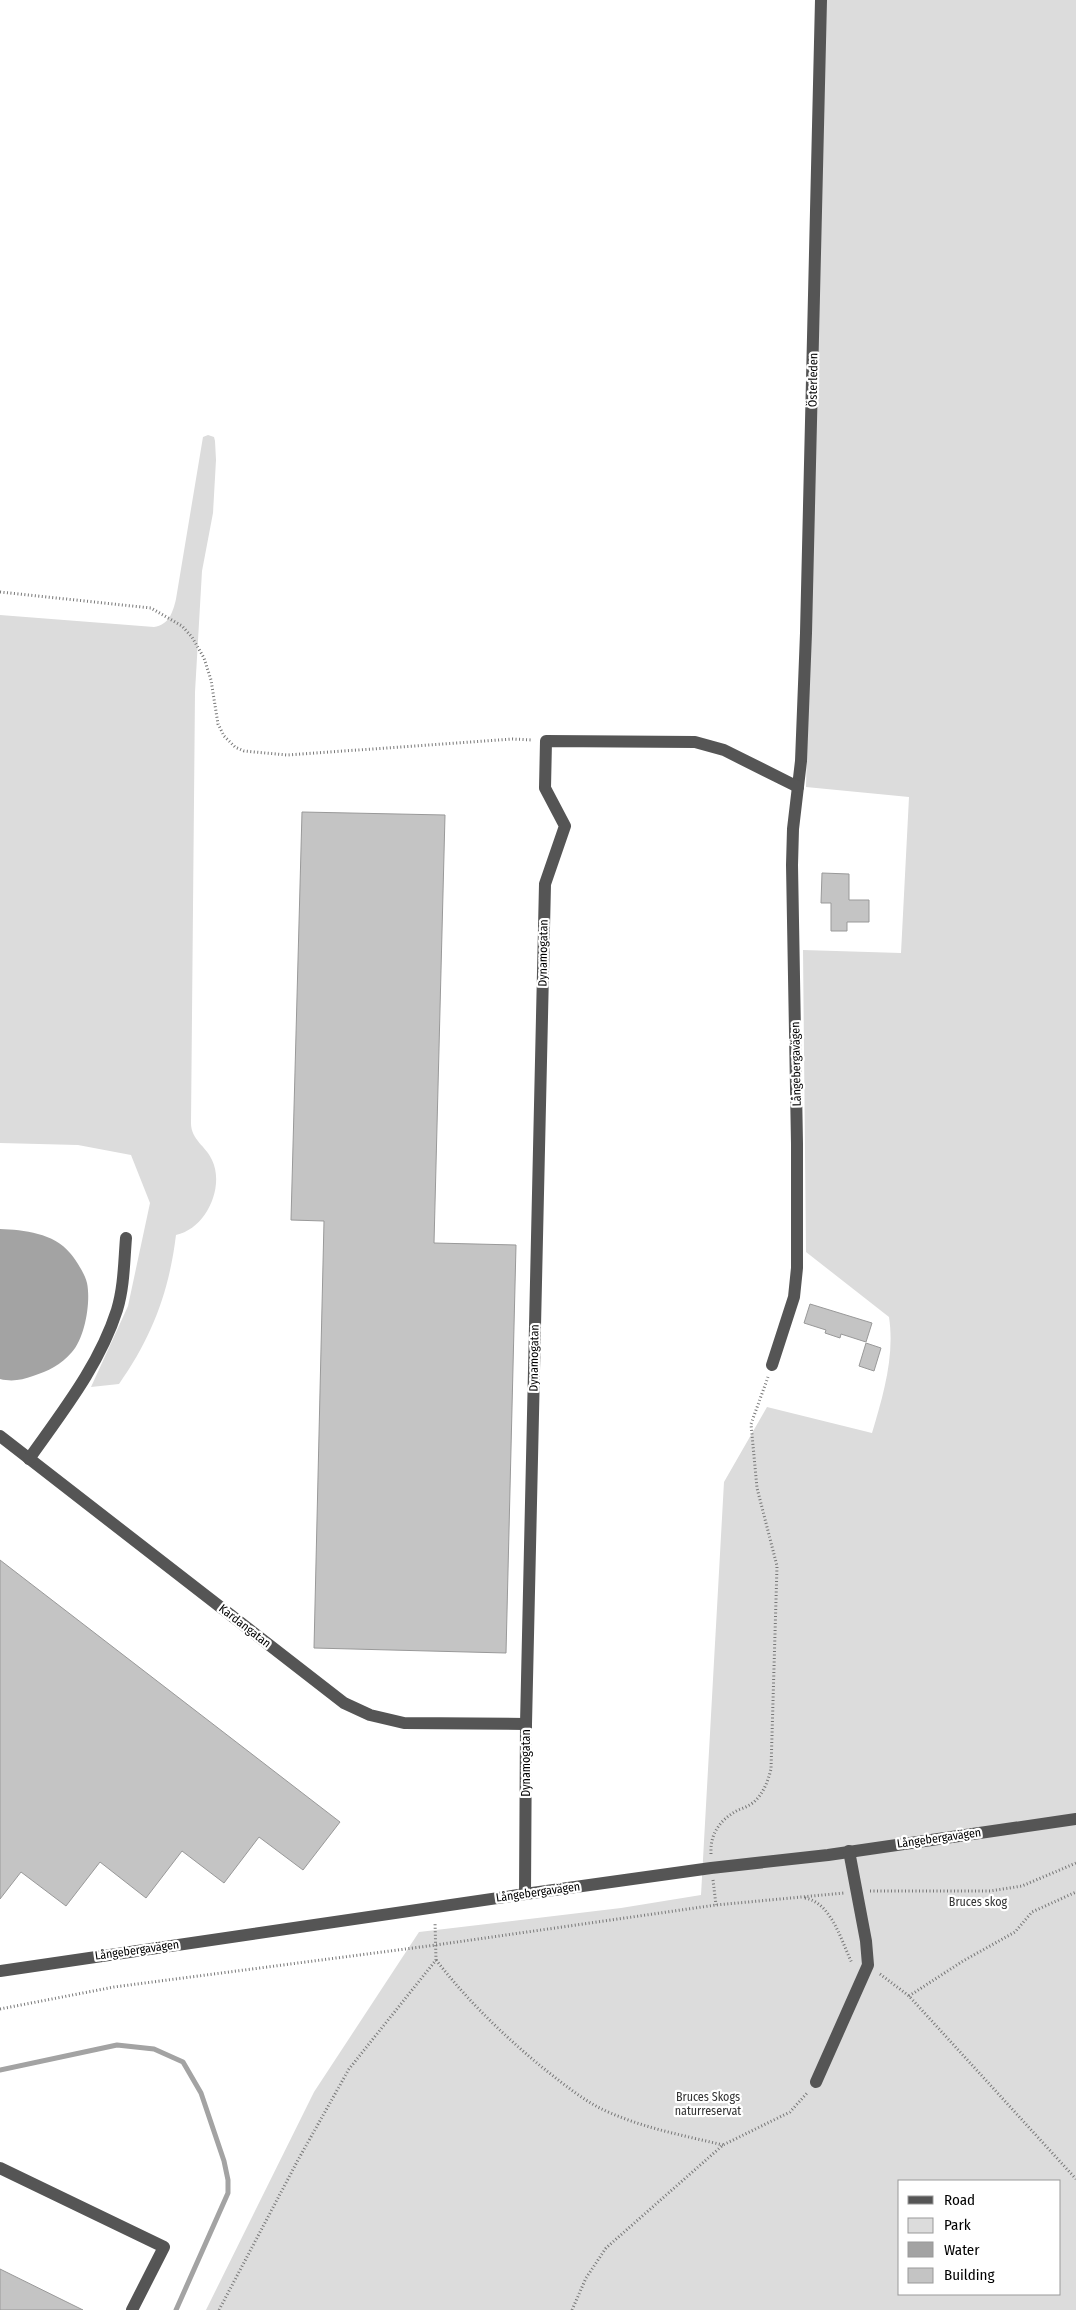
<svg xmlns="http://www.w3.org/2000/svg" width="1076" height="2310" font-family="'Fira Sans Condensed',sans-serif">
<rect width="100%" height="100%" fill="#fff"/>
<g fill="#dcdcdc" fill-rule="evenodd">
<path d="M825 0H1076V2310H206L314 2092 419 1932 621 1908 701 1895 724 1482 767 1407 872 1433C883 1396 895 1356 889 1317L806 1252 803 950 901 953 909 797 806 787ZM900 2181H1060V2294H900Z"/>
<path d="M208 435 214 437 215 441 216 460 213 513 202 571 195 692 191 1123C191 1140 206 1146 212 1160 225 1187 206 1229 176 1235 169 1292 152 1337 119 1384L91 1387 128 1306 150 1203 131 1155 78 1145 0 1143V615L154 627C169 625 173 612 176 599L203 437Z"/>
</g>
<path fill="#a3a3a3" d="M0 1229C24 1230 54 1233 70 1253 76 1260 85 1274 87 1283 91 1302 85 1338 72 1352 61 1365 48 1371 33 1376 22 1380 12 1382 0 1379Z"/>
<g fill="none" stroke-linecap="round" stroke-linejoin="round">
<polyline stroke="#a3a3a3" stroke-width="5" points="0,2070 117,2045 154,2049 183,2062 201,2093 224,2161 228,2180 228,2193 176,2310"/>
</g>
<g fill="#c4c4c4" stroke="#999">
<polygon points="302,812 445,815 434,1243 516,1245 506,1653 314,1648 324,1221 291,1220"/>
<polygon points="822,873 849,874 849,900 869,900 869,922 847,922 847,931 831,931 831,903 821,903"/>
<polygon points="810,1304 872,1323 866,1342 841,1334 840,1338 825,1333 826,1330 804,1323"/>
<polygon points="866,1343 881,1348 874,1371 859,1366"/>
<polygon points="0,1560 340,1822 303,1870 259,1837 224,1883 182,1851 146,1898 100,1862 66,1906 21,1872 0,1899"/>
<polygon points="0,2269 83,2310 0,2310"/>
</g>
<g fill="none" stroke-linecap="round" stroke-linejoin="round">
<g stroke="#777" stroke-width="3" stroke-dasharray="1 2.5" stroke-linecap="butt">
<polyline points="0,592 151,608 182,626 192,637 204,658 211,680 218,724 224,736 235,747 244,751 287,755 513,739 532,740"/>
<path d="M711 1854C710 1833 720 1820 738 1810 744 1808 751 1805 755 1801 764 1792 768 1781 771 1769L777 1566 757 1488 751 1424 768 1377"/>
<polyline points="713,1880 716,1905"/>
<polyline points="870,1891 990,1891 1022,1886 1076,1863"/>
<path d="M805 1898C832 1903 841 1941 852 1963"/>
<path d="M436 1960C468 2001 503 2035 543 2068 565 2085 587 2104 613 2114 648 2129 686 2136 723 2145"/>
<polyline points="880,1974 909,1996 1076,2179"/>
<polyline points="909,1996 963,1961 1015,1932 1032,1912 1076,1892"/>
<polyline points="0,2009 114,1987 436,1945 716,1905 844,1893"/>
<polyline points="219,2310 298,2160 349,2069 436,1960 435,1922"/>
<polyline points="572,2310 586,2278 606,2248 723,2145 790,2112 808,2092"/>
</g>
<g stroke="#555" stroke-width="12">
<polyline points="772,1365 794,1297 797,1268 797,1144 792,865 793,829 801,761 806,633 821,0"/>
<polyline points="0,1436 344,1703 370,1715 404,1723 526,1724"/>
<path d="M29 1459C62 1412 99 1366 117 1310 124 1287 124 1262 126 1238"/>
<polyline points="525,1894 526,1724 545,884 565,826 545,788 546,741 695,742 724,750 798,787"/>
<polyline points="0,1971 525,1894 711,1868 828,1855 1076,1819"/>
<polyline points="816,2082 868,1965 866,1941 849,1851"/>
<polyline points="0,2168 164,2247 132,2310"/>
</g>
</g>
<g text-anchor="middle" dominant-baseline="central" stroke-width="4.5" stroke-linejoin="round" paint-order="stroke">
<g font-size="12" fill="#000" stroke="#fff">
<text transform="translate(813 380) rotate(-89)">Österleden</text>
<text transform="translate(543 953) rotate(-89)">Dynamogatan</text>
<text transform="translate(796 1064) rotate(-91)">Långebergavägen</text>
<text transform="translate(534 1358) rotate(-89)">Dynamogatan</text>
<text transform="translate(245 1626) rotate(38)">Kardangatan</text>
<text transform="translate(526 1763) rotate(-90)">Dynamogatan</text>
<text transform="translate(939 1838) rotate(-8)">Långebergavägen</text>
<text transform="translate(538 1892) rotate(-8)">Långebergavägen</text>
<text transform="translate(137 1950) rotate(-8)">Långebergavägen</text>
</g>
<g font-size="12" fill="#333" stroke="#fff">
<text x="978" y="1902">Bruces skog</text>
<text x="708" y="2097">Bruces Skogs<tspan x="708" dy="14">naturreservat</tspan></text>
</g>
</g>
<rect x="898" y="2180" width="162" height="115" fill="#ffffff" stroke="#999999"/>
<rect x="908" y="2196" width="25" height="8" fill="#555555" stroke="#999999"/>
<text x="944" y="2205" font-size="15" fill="#000000">Road</text>
<rect x="908" y="2218" width="25" height="15" fill="#dcdcdc" stroke="#999999"/>
<text x="944" y="2230" font-size="15" fill="#000000">Park</text>
<rect x="908" y="2242" width="25" height="15" fill="#a3a3a3" stroke="#999999"/>
<text x="944" y="2255" font-size="15" fill="#000000">Water</text>
<rect x="908" y="2268" width="25" height="15" fill="#c4c4c4" stroke="#999999"/>
<text x="944" y="2280" font-size="15" fill="#000000">Building</text>
</svg>
